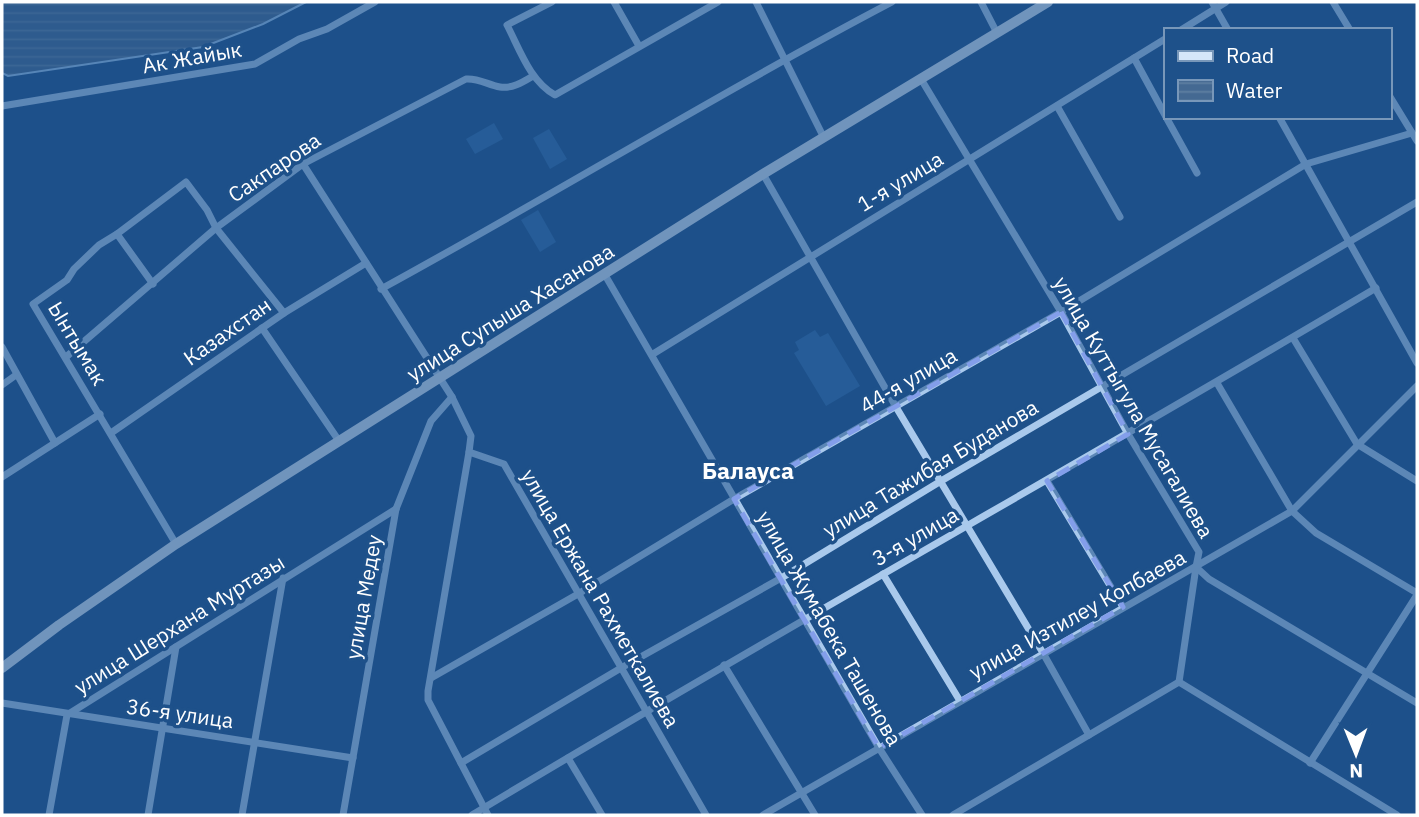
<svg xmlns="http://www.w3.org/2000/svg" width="1419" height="817" font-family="'IBM Plex Sans',sans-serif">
<defs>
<pattern id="water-rules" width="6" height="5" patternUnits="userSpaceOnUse" patternTransform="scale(1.75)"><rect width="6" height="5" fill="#446992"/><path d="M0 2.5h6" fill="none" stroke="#6080a2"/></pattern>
</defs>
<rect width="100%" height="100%" fill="#1e518a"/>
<g fill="#316ba8">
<polygon points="494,123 503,139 475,154 466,139"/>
<polygon points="549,129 567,159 550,169 533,138"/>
<polygon points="538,210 556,242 540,252 521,220"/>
<polygon points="815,330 820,337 828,333 860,386 826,406 794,353 799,350 795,342"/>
</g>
<polygon fill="url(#water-rules)" stroke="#9cc5ed" stroke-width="2" points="2,2 306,2 263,24 203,47 8,76 2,73"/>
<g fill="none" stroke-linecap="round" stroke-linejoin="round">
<g stroke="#a9c9ec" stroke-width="7">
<path d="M552 2 507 25C520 50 530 81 555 95L718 2"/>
<polyline points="614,2 639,46"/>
<polyline points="756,2 824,138"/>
<polyline points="981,2 997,33"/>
<polyline points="1212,2 1228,30"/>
<polyline points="1333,2 1350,30"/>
<polyline points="1181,30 1226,2"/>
<polyline points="1134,58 1165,115"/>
<polyline points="921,79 1061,312 1128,434 1199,552 1196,567 1209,579 1417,703"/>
<polyline points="1389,95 1417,141"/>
<polyline points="2,106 255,64 299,39 327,29 375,2"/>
<polyline points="1057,106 1120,217"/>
<polyline points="1166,117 1197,173"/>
<polyline points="1279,117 1417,363"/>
<polyline points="303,164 452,397 471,436 469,452 504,464 706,815"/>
<polyline points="763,174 896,407 1043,653 1089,735"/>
<polyline points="117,234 153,284"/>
<polyline points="605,275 879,748 922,815"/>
<path d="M381 289C553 195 719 93 892 2"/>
<polyline points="262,328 339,441"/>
<polyline points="1293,338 1357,444 1417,481"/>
<polyline points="2,347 55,443"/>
<polyline points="653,354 1165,39"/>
<path d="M66 357 216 228 303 164 466 79C479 78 488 85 500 87 512 89 523 82 533 76"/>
<polyline points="1217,383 1292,511 1316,533 1417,593"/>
<polyline points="2,385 16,375"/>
<polyline points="111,433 284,313 366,263"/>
<polyline points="469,452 428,691 428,700 488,815"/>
<polyline points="2,477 100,414"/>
<polyline points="1047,481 1123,607"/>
<polyline points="176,544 33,304 67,280 74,269 99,245 117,234 186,182 207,210 216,228 284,313"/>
<polyline points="883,574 960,701"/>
<polyline points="724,665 815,815"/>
<polyline points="431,678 578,594 734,499 1061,312 1306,164 1412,133"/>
<polyline points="1179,682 1196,567"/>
<polyline points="2,703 353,758"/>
<polyline points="568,758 602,815"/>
<polyline points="461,763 621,668 783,577 941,481 1417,202"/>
<polyline points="1310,763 1417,595"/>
<polyline points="49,815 67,715 396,509"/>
<polyline points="148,815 176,647"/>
<polyline points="242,815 283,578"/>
<polyline points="343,815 396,509 431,421 452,397"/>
<path d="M472 815C771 635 1076 466 1376 288"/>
<polyline points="763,815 1292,511 1417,386"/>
<polyline points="953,815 1179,682 1397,815"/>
</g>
<polyline stroke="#d5e6f9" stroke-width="10" points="2,668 59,625 176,544 271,484 763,174 1048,2"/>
</g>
<path d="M0 0H1419V817H0ZM1061 312 1128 434 1047 481 1123 607 879 748 734 499Z" fill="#1e518a" fill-opacity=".55" fill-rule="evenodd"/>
<path fill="none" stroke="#839eea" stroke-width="5" stroke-dasharray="14 9" stroke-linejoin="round" d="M1061 312 1128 434 1047 481 1123 607 879 748 734 499Z"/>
<g text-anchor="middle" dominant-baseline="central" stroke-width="7" stroke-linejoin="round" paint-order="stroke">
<g font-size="21" fill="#fff" stroke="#1e518a">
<text transform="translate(192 57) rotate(-10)">Ак Жайык</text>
<text transform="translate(274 167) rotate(-34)">Сакпарова</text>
<text transform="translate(900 181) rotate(-31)">1-я улица</text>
<text transform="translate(510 312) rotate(-32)">улица Супыша Хасанова</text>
<text transform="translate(227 331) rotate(-35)">Казахстан</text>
<text transform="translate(78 343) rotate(59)">Ынтымак</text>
<text transform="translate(908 380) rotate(-30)">44-я улица</text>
<text transform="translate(1134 407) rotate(60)">улица Куттыгула Мусагалиева</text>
<text transform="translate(930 468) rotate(-31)">улица Тажибая Буданова</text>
<text transform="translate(915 536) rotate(-30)">3-я улица</text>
<text transform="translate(363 597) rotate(-80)">улица Медеу</text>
<text transform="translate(601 598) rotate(60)">улица Ержана Рахметкалиева</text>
<text transform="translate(1077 614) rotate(-29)">улица Изтилеу Копбаева</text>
<text transform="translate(179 624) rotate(-32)">улица Шерхана Муртазы</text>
<text transform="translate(830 628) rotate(60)">улица Жумабека Ташенова</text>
<text transform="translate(180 713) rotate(8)">36-я улица</text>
</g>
<g font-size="23" font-weight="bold" fill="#fff" stroke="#1e518a">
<text x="748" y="470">Балауса</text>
</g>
</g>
<rect width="1419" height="817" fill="none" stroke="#ffffff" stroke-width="7"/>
<rect x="1164" y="28" width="228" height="91" fill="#1e518a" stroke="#7897b9" stroke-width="2"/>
<rect x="1178" y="51" width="35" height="10" fill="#d5e6f9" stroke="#7897b9" stroke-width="2"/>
<text x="1226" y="63" font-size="21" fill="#ffffff">Road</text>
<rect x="1178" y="80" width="35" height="21" fill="url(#water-rules)" stroke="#7897b9" stroke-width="2"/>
<text x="1226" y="98" font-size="21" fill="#ffffff">Water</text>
<g transform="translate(1356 754) rotate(179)" stroke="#1e518a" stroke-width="5" paint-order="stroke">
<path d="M0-5L12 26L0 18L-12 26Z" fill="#ffffff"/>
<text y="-10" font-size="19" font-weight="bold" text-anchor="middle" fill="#ffffff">N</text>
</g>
</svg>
